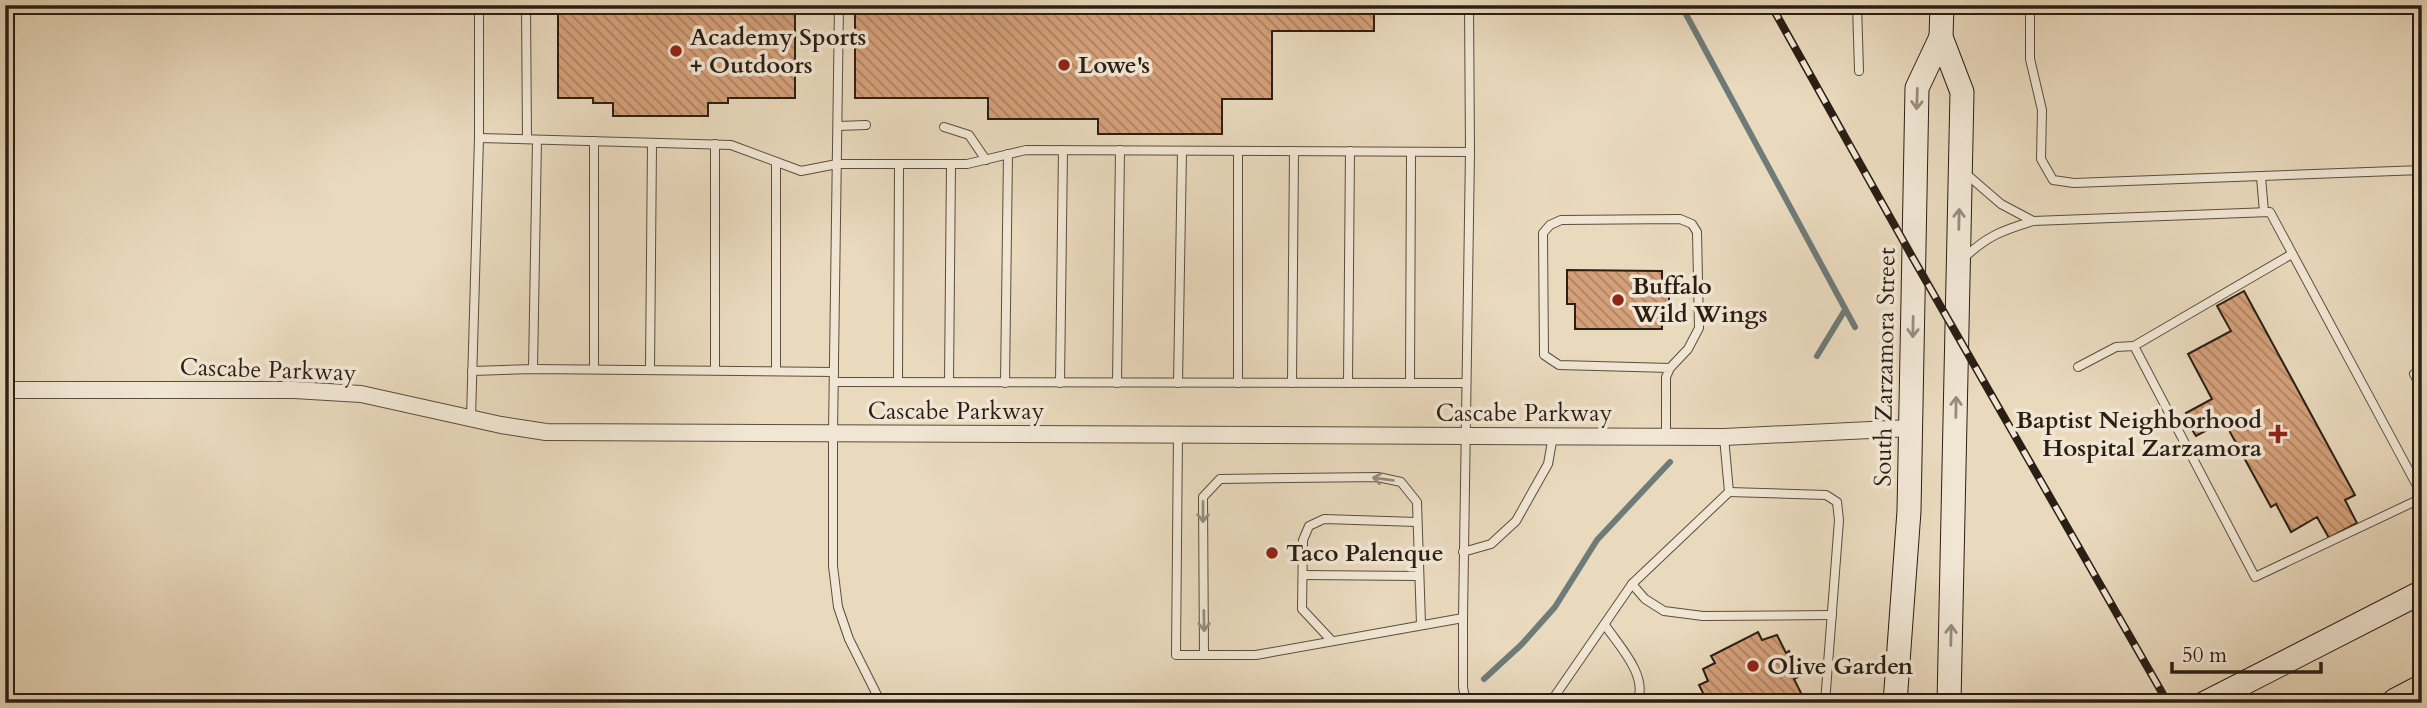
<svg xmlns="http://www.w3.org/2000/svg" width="2427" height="708" font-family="Cardo,serif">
<defs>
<pattern id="building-back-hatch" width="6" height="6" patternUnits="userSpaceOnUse" patternTransform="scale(1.75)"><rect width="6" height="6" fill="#d4a07a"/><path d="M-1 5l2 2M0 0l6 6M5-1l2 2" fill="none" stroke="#ac8263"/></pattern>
</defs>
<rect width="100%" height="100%" fill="#e9d9bd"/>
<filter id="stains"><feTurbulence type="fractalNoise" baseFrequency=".00286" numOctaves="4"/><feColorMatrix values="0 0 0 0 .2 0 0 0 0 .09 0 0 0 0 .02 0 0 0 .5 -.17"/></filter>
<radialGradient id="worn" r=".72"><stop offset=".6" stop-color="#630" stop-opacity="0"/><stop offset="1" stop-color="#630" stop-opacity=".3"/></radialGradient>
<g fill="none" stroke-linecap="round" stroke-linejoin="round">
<g stroke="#6e7b78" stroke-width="6">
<polyline points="1681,5 1855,327"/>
<polyline points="1817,356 1845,310"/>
<polyline points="1484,679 1521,645 1555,607 1597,540 1670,462"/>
</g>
</g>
<g fill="url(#building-back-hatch)" stroke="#2a1f14" stroke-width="2">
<polygon points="558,5 795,5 795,98 728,98 728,103 708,103 708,116 613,116 613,103 593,103 593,98 558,98"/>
<polygon points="855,5 1374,5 1374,31 1272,31 1272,99 1222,99 1222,134 1098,134 1098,119 988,119 988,98 855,98"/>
<polygon points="1567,270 1662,271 1662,296 1669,296 1669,307 1662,307 1662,329 1575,329 1575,304 1567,304"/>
<polygon points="2244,291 2355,495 2345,500 2357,523 2329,538 2317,517 2291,532 2276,504 2271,507 2224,421 2196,436 2187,422 2190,420 2186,413 2212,399 2188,354 2231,331 2217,306"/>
<polygon points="1758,632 1762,640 1777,635 1786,653 1789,651 1802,675 1794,679 1802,695 1796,698 1799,703 1708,703 1699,685 1708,681 1703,669 1715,663 1711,656"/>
</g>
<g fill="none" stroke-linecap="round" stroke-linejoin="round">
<g stroke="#5a4e3e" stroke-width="10">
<g id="service">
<polyline points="526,5 527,139"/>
<polyline points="839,5 833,433 833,566 838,607 849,639 881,703"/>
<polyline points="1857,5 1859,71"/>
<polyline points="2030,5 2030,59 2042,110 2041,159 2053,180 2074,183 2422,170"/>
<polyline points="2067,5 2249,7 2249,5"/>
<polyline points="838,126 866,125"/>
<polyline points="944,127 969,135 986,160"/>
<polyline points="479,138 731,145 801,171 837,164 967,164 1026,150 1470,152"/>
<polyline points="715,144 715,370"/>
<polyline points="1238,151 1238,383"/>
<polyline points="1964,172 2001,204 2033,221"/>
<polyline points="2261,177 2264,212"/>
<polyline points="2292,254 2134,346 2255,577 2422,498"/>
<path d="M1964 258C1987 236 2003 230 2033 221L2270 212 2422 495"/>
<polyline points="2078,367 2116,347 2134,346"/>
<polyline points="533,369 537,140"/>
<polyline points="594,369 594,141"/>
<polyline points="2422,369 2414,374 2422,389"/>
<polyline points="650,370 652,143"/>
<polyline points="472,371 533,369 834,372"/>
<polyline points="776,371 776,162"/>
<polyline points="834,382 1465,383"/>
<polyline points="898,382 899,164"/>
<polyline points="949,382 951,164"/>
<polyline points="1005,383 1008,154"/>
<polyline points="1060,383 1063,150"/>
<polyline points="1117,383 1120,150"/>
<polyline points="1178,383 1182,151"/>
<polyline points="1292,383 1294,151"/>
<polyline points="1348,383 1350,151"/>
<polyline points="1410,383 1411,152"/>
<polyline points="471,418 479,138 479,5"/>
<polyline points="1178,434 1176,655 1256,655 1463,618"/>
<polyline points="1666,437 1666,377 1670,368 1688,349 1699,328 1697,232 1692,224 1680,219 1561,220 1550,225 1543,233 1544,355 1559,365 1670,368"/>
<polyline points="1729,492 1826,495 1837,502 1839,520 1825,703"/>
<polyline points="1463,552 1491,544 1516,521 1548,464 1553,436"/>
<polyline points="1303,575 1418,576"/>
<polyline points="1632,584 1645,599 1664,611 1703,616 1832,615"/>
<path d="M1605 625C1619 646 1649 676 1637 703"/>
<polyline points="1331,640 1302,609 1303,540 1309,526 1324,519 1417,522"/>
<polyline points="1204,655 1203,497 1220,479 1378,477 1401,482 1417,502 1421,624"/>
<polyline points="1466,703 1463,687 1463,618 1470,152 1469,5"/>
<polyline points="1550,703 1632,584 1729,492 1724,437"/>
</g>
</g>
<g stroke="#5a4e3e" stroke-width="18">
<polyline id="minor" points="5,390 294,390 361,394 501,425 546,432 1724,437 1911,428"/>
</g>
<g stroke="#2a1f14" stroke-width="25">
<g id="secondary">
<polyline points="1942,5 1941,37 1962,92 1949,703"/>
<polyline points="1895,703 1909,511 1917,88 1941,37"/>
<polyline points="2205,703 2422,592"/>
</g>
</g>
<g stroke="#2a1f14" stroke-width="32">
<polyline id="motorway" points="2397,703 2422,690"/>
</g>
<use href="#service" stroke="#f1e6d4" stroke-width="8"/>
<use href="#minor" stroke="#f1e6d4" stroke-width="16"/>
<use href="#secondary" stroke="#f1e6d4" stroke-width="23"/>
<use href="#motorway" stroke="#e9d9bd" stroke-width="30"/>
<g stroke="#2a1f14" stroke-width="8">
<polyline id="rail" points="1771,5 1914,260 2168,703"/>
</g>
<use href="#rail" stroke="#f1e6d4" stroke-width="5" stroke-dasharray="16" stroke-linecap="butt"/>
</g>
<defs><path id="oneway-shaft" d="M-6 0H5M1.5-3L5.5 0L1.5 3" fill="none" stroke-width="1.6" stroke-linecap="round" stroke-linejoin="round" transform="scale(1.75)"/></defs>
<g stroke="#978c7e">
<use href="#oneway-shaft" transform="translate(1917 99) rotate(92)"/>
<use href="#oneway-shaft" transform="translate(1959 219) rotate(-89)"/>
<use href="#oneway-shaft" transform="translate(1913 327) rotate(91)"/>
<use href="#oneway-shaft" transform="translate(1956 407) rotate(-89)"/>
<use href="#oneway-shaft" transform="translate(1383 479) rotate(-172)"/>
<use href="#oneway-shaft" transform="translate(1203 512) rotate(90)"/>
<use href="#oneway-shaft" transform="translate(1204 621) rotate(89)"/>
<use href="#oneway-shaft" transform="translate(1951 635) rotate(-89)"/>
</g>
<g fill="#8f2418" stroke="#f1e6d4" stroke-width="2.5">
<circle cx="676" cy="51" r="7"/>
<circle cx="1064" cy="65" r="7"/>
<circle cx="1618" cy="300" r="7"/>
<path d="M2274.5 423.5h7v7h7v7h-7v7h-7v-7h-7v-7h7z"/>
<circle cx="1272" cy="553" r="7"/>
<circle cx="1753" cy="666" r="7"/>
</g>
<g text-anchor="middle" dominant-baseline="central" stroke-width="7" stroke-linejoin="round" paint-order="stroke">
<g font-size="24" font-weight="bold" fill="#2a1f14" stroke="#f1e6d4" text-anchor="start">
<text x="690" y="37">Academy Sports<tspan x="690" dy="28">+ Outdoors</tspan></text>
<text x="1078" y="65">Lowe's</text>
<text x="1632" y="286">Buffalo<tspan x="1632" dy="28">Wild Wings</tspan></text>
<text x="2262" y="420" text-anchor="end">Baptist Neighborhood<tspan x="2262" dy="28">Hospital Zarzamora</tspan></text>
<text x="1286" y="553">Taco Palenque</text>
<text x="1767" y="666">Olive Garden</text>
</g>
<g font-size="24" fill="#2a1f14" stroke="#f1e6d4">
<text transform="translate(1885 367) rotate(-89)">South Zarzamora Street</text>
<text transform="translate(268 370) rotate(2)">Cascabe Parkway</text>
<text x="956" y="411">Cascabe Parkway</text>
<text x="1524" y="413">Cascabe Parkway</text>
</g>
</g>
<rect width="2427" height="708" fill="none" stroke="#e9d9bd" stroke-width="28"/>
<rect x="7" y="7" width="2413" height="694" fill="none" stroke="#2a1f14" stroke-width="3.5"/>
<rect x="14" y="14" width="2399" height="680" fill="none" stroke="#2a1f14" stroke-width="2"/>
<path d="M2172 662v10h149v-10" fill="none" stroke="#2a1f14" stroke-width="3.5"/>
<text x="2182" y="662" font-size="21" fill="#2a1f14" stroke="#f1e6d4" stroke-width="5" paint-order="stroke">50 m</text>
<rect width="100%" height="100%" filter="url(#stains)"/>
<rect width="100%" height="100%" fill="url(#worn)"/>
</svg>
